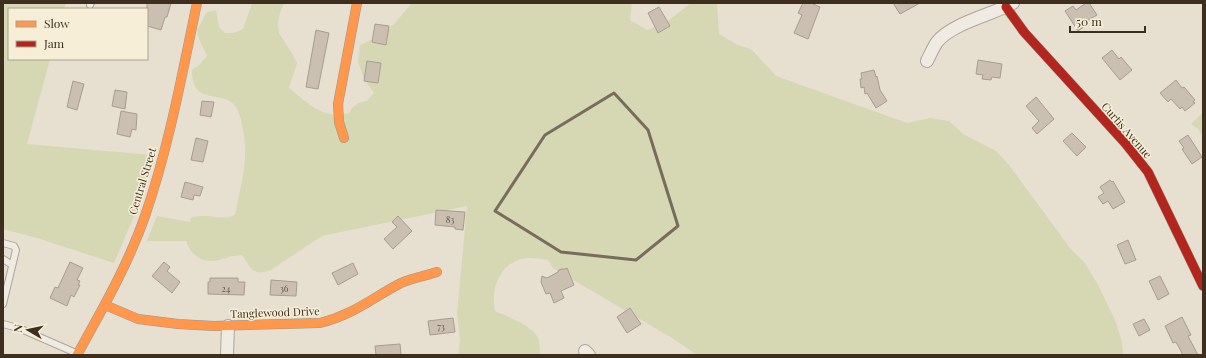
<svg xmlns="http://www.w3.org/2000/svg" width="1206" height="358" font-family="'Playfair Display',serif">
<rect width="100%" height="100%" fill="#e7e0d1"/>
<g fill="#d6d7b3">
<polygon points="3,3 66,3 64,9 9,9 9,59 50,59 27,144 152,155 137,209 114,263 37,238 3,229"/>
<path d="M252 3H284L280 13 278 23 279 33 293 55 297 63 289 88C309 104 323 120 350 113L351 109 358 103 367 101 374 93 364 79 358 62 360 45 380 36 395 23 412 3H632L630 20 647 30 664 24 691 3H717L719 34 736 44 752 50 776 76 907 123 930 118 949 121 963 134 996 151 1009 165 1070 248 1085 263 1097 283 1116 322 1122 342 1123 355H697L672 338 553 268 548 260C542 259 535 258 529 258 501 260 490 286 495 311 508 317 529 324 537 336 540 341 540 349 540 355H458L460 341 457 313 467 206 322 236 271 270C253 277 251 268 242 255 232 255 224 259 214 261 200 262 190 254 186 241H147L157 216 190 222 191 218C208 212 221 222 235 215 241 184 250 157 242 125 241 119 239 112 236 107 223 88 192 108 192 70L200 64 207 56 199 39 197 30 207 12 216 10 219 27 225 33H234L243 29Z"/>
<polygon points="1203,112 1203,137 1198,129 1191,124"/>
</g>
<g fill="#cbbfb2" stroke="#a89c90">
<polygon points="147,3 171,3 167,17 165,17 161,30 147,26"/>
<polygon points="803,3 811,3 820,7 808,39 794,33 802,15 798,13"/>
<polygon points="893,3 920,3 900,14"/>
<polygon points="1086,3 1089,3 1097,15 1083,23 1085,26 1078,31 1065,11 1073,6 1076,10"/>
<polygon points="659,7 670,26 658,33 648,13"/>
<polygon points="375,24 389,26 386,45 372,42"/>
<polygon points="316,30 329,33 318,89 306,87"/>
<polygon points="1112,50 1119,59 1121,57 1132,70 1120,80 1102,58"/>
<polygon points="978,60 1002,64 1000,78 992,77 991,80 982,79 983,75 976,74"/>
<polygon points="367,61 381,63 378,83 364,81"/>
<polygon points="874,70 876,77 877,76 880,90 887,101 876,108 867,93 865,94 864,87 861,88 860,79 862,79 861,73"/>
<polygon points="1176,80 1182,88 1184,87 1195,100 1193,102 1195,103 1185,111 1182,107 1180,109 1171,99 1168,102 1160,93"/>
<polygon points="73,81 84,84 77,110 67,107"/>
<polygon points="115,90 127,92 125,109 112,106"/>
<polygon points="1036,97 1054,119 1037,134 1032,128 1039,121 1026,106"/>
<polygon points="202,101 214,102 211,117 200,115"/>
<polygon points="121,111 137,114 136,130 132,129 130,137 117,134"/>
<polygon points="1072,133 1086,147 1077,156 1063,141"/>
<polygon points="1188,135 1202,157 1192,164 1182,149 1184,148 1179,141"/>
<polygon points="196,138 208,141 203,162 191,160"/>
<polygon points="1110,180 1112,182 1113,181 1125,202 1113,209 1108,201 1103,204 1098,197 1104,193 1100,187"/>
<polygon points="185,182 203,187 200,196 194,195 193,200 181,197"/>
<polygon points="436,210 465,212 463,230 455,229 455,227 435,225"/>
<polygon points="398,216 412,231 393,249 384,239 397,227 392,222"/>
<polygon points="1128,240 1136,260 1125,264 1117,245"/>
<polygon points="70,262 83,268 77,280 80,281 78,285 80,285 74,297 71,295 67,306 50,298 55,287 58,288"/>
<polygon points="164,262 170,267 167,271 180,282 172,293 152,276"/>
<polygon points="353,263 358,274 338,285 332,273"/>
<polygon points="567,268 574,285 561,291 564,298 554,303 550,293 546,294 541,282 542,276 547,278 558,272 559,270 562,269 565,269"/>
<polygon points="1160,276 1169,294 1158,300 1149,281"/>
<polygon points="210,278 238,278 238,282 245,282 244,295 208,294 208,282 210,282"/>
<polygon points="271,280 297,282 296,296 270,295"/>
<polygon points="630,308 641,324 627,333 617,317"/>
<polygon points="1182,317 1191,335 1188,336 1198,355 1183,355 1176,342 1173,343 1165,326"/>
<polygon points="453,318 455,332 430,335 428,321"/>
<polygon points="1144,319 1150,330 1139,336 1133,324"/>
<polygon points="400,344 401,355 376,355 375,346"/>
</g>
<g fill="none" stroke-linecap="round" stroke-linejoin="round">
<g stroke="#ada599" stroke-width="8">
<g id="lane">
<polyline points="90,5 91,3"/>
<polyline points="3,243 14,246 16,250 3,304"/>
<polyline points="3,259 12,265"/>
<polyline points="3,324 21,329 76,353"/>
</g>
</g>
<g stroke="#ada599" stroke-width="14">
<g id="street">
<path d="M927 61C930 55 933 48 937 42 952 23 992 15 1013 3"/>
<polyline points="585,351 589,355"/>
<polyline points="227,355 228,326"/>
</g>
</g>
<g stroke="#9c958a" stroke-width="10">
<g id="slow">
<polyline points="344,138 339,122 338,104 357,3"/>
<path d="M105 305 138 319 178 324 214 326 320 323C353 315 372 298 401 283 412 278 425 276 437 272"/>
<path d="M77 355C102 310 128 265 145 216 169 147 182 74 197 3"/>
</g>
</g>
<g stroke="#9c958a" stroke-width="10">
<polyline id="jam" points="1006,7 1024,32 1125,143 1148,172 1203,286"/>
</g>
<use href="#lane" stroke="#efebe3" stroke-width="6"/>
<use href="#street" stroke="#efebe3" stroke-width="12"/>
<use href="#slow" stroke="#ff974d" stroke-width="9"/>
<use href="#jam" stroke="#b3261e" stroke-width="9"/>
</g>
<path fill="none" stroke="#786c5e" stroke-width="3" stroke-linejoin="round" d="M614 93 648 130 678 226 636 260 561 252 495 211 545 135Z"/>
<g text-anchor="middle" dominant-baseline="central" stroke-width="3" stroke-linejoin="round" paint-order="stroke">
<g font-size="9" fill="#605244">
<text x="450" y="219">83</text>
<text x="226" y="288">24</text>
<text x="284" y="288">36</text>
<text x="441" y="326">73</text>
</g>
<g font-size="11" fill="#3d2e20" stroke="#f7eed8">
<text transform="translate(1127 130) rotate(49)">Curtis Avenue</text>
<text transform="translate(142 181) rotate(-73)">Central Street</text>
<text transform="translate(275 312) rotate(-2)">Tanglewood Drive</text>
</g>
</g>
<rect width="1206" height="358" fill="none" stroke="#3d2e20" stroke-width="8"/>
<rect x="8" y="8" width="140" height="52" fill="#f7eed8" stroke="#ada18e"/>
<rect x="16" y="21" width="20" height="6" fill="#ff974d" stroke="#ada18e"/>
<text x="44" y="28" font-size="12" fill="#3d2e20">Slow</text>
<rect x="16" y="41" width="20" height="6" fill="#b3261e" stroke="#ada18e"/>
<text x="44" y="48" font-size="12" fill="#3d2e20">Jam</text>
<g transform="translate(28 330) rotate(279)" stroke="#f7eed8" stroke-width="3" paint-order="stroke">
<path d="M0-3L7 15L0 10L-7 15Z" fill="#3d2e20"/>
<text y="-6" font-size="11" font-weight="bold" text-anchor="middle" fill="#3d2e20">N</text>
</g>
<path d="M1070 26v6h75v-6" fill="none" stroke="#3d2e20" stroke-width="2"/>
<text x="1076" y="26" font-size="12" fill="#3d2e20" stroke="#f7eed8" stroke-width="3" paint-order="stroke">50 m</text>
</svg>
